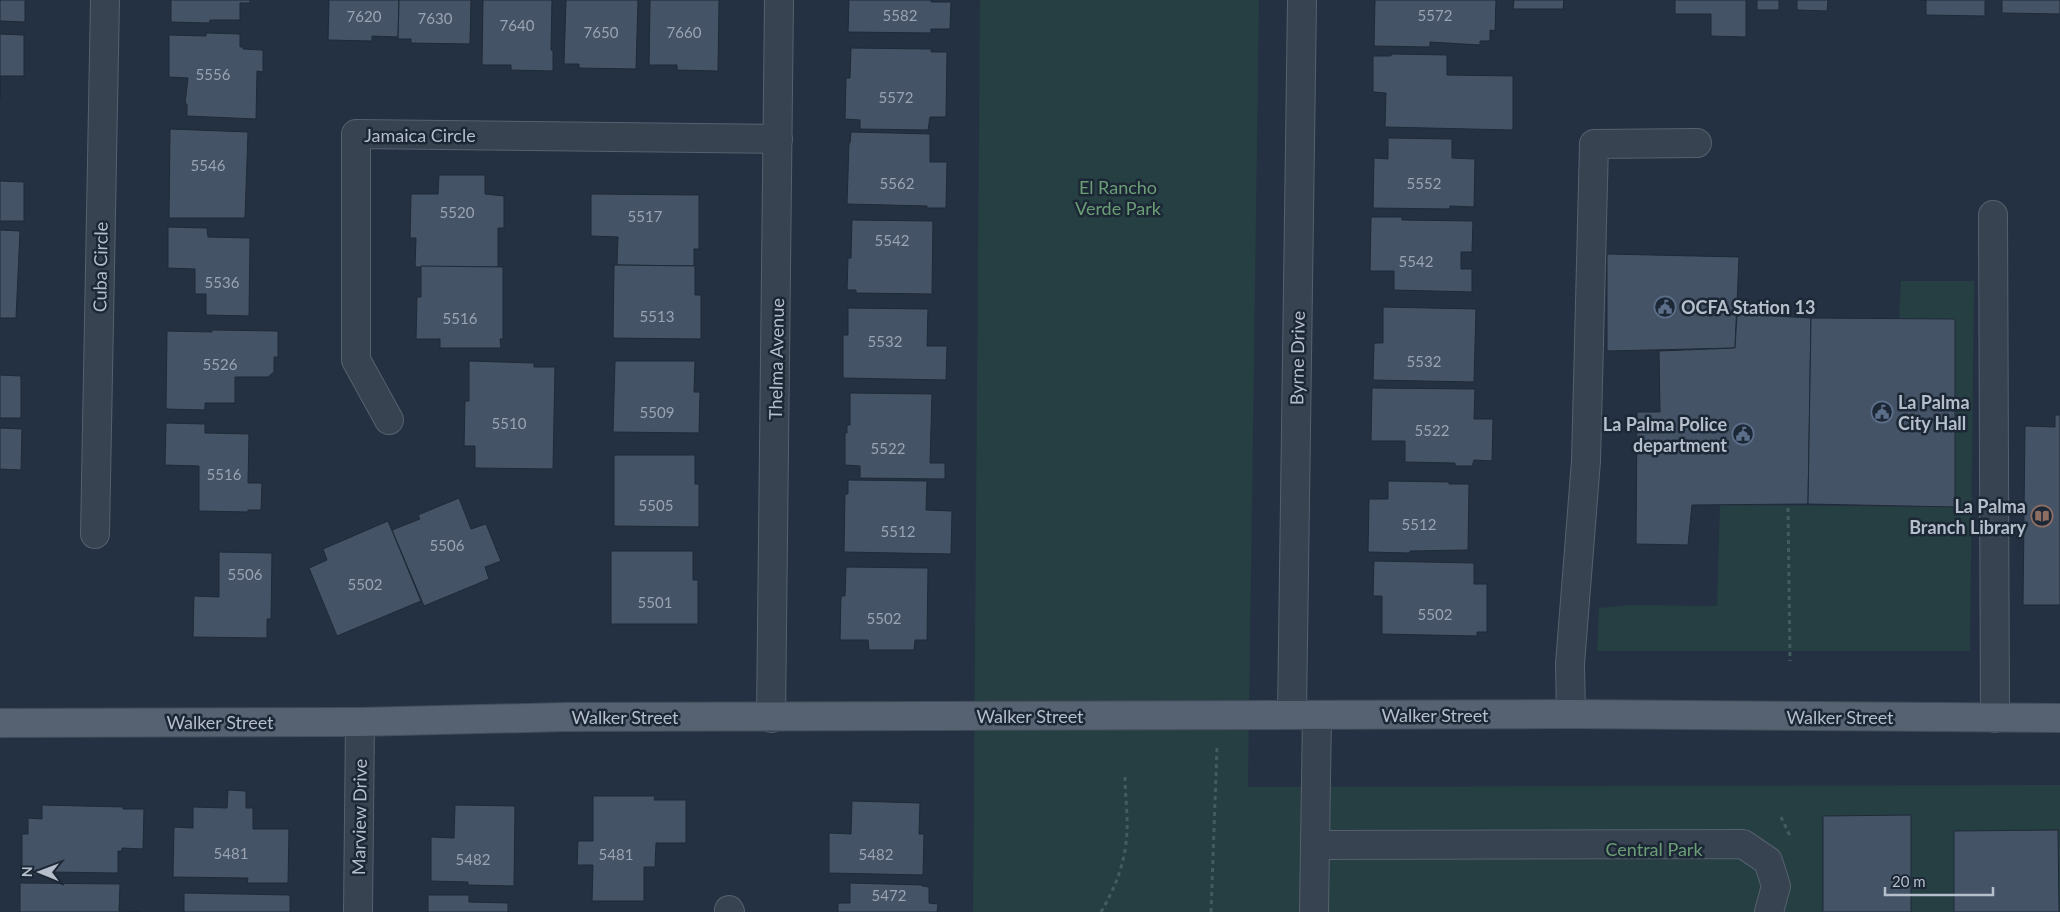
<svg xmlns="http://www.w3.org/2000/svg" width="2060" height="912" font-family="Lato,sans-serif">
<rect width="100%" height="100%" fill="#243142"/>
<g fill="#263f42">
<polygon points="980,0 1259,0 1248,787 2060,785 2060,912 973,912"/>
<polygon points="1901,281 1974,281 1970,651 1597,651 1599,608 1631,605 1717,606 1720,505 1955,507 1955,319 1899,319"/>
</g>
<g fill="#455366" stroke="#1f2a38">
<polygon points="0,0 25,0 25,22 0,21"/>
<polygon points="171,0 250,0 250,3 240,3 240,20 210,20 209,23 171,22"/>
<polygon points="329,0 399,0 398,37 372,36 372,41 328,40"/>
<polygon points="399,0 471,0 470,44 411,43 411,39 398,39"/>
<polygon points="483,0 552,0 551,50 553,50 553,71 511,70 511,65 482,65"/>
<polygon points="566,0 638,0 636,69 579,68 579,64 564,64"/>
<polygon points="650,0 719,0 718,71 677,70 677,65 649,65"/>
<polygon points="849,0 931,0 931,2 951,2 950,29 931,29 931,33 848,32"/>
<polygon points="1375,0 1496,0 1495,31 1490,30 1490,41 1480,41 1480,45 1430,42 1430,47 1374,46"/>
<polygon points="1514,0 1564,0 1563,9 1513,9"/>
<polygon points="1675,0 1746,0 1746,37 1711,36 1711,14 1675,14"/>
<rect x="1757" y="0" width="22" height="10"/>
<polygon points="1797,0 1828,0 1827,11 1797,10"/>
<polygon points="1920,0 1988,0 1985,1 1985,16 1926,15 1926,0"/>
<polygon points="2002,0 2060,0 2060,14 2002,13"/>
<polygon points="206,33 240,34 240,47 243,47 243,49 263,50 263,72 257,71 256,119 187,116 187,104 185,104 188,78 169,77 169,35 206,36"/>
<polygon points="0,34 24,35 24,76 0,76 0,99"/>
<polygon points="851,48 931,49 931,52 947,52 946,117 930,117 928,130 860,129 860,120 845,119 846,78 850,78"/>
<polygon points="1391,54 1447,55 1447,75 1513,76 1513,130 1385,127 1386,93 1373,92 1373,56 1391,56"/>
<polygon points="170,129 248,132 245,218 169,218"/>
<polygon points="851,132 930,134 930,162 947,162 946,208 927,208 927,206 847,204 849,143 850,143"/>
<polygon points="1388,138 1452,139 1452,158 1475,159 1474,207 1450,206 1450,209 1373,208 1374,158 1388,159"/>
<polygon points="439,175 485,175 485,194 504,196 504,228 498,228 498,267 415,267 416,238 410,238 411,194 438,194"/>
<polygon points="0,181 24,182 24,221 0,221"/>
<polygon points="591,194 699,195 699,249 694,249 694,266 617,265 618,237 591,236"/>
<polygon points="1371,217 1402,217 1402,220 1473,221 1472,252 1461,252 1461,269 1472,269 1472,292 1394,290 1394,271 1370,271"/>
<polygon points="852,220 933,221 932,294 856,293 856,290 847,290 848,258 851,258"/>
<polygon points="168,227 207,228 208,237 250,238 249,316 206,315 206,294 195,294 195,269 168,268"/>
<polygon points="0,230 20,231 16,318 0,318"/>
<polygon points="1607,254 1739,257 1735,348 1607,351"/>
<polygon points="614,265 695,266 695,295 701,295 701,339 613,338"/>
<polygon points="421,266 503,267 503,339 500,339 501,348 440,348 440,339 416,339 417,297 421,297"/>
<polygon points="1383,307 1476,309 1474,382 1373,380 1374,343 1383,343"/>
<polygon points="848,308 928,309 927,346 947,346 946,380 843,378 843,335 848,335"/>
<polygon points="1737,314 1811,318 1808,504 1692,505 1688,545 1636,544 1637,412 1660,412 1659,351 1735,348"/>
<polygon points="1811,318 1955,319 1955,507 1808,504"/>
<polygon points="212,330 278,331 278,357 274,357 274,372 268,377 235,377 235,403 205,403 205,410 166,409 167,331 212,332"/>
<polygon points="469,361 534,363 534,367 555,367 553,469 475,468 475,446 464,446 465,401 469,401"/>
<polygon points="615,361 695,361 694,392 700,392 699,433 613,432"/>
<polygon points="0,375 21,376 21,418 0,418"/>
<polygon points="1372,388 1475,389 1474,419 1493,419 1492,461 1474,460 1472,466 1455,466 1455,463 1405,462 1405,441 1371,441"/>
<polygon points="850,393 932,394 930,463 945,463 945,479 860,478 860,466 845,465 845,433 847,433 847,425 850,425"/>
<polygon points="2055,415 2060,415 2060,605 2023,605 2025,426 2055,427"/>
<polygon points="166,423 205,424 205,433 249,434 248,483 262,483 261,510 248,510 248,512 199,511 199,466 165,465"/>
<polygon points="0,428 22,429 21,470 0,469"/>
<polygon points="614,455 695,455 695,484 699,484 699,527 614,526"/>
<polygon points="848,480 927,481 926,510 952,511 951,554 844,552 845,494 848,494"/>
<polygon points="1388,481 1449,482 1449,484 1469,484 1468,550 1410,551 1410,553 1368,552 1369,499 1388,499"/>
<polygon points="459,498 471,529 486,524 501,561 485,567 489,579 424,606 392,530 420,519 418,515"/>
<polygon points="388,521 421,601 337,636 309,568 327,560 323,549"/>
<polygon points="611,551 693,551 693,580 698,580 698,624 611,624"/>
<polygon points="219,552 272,553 271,619 267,619 267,638 193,637 194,596 219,597"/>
<polygon points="1374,561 1474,563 1474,584 1487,584 1487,632 1477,632 1477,636 1382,634 1382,596 1373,596"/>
<polygon points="846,567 928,568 927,640 915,640 914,650 869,650 868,640 840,640 841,596 845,596"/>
<polygon points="228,790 246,791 246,808 253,808 253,829 289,829 288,883 247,883 248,878 173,877 174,827 193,828 193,807 227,808"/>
<polygon points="593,796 655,796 654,800 686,800 686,843 656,843 655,867 644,867 644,901 592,901 593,865 577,865 578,841 593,841"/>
<polygon points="852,801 920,803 919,834 924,834 923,875 829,873 829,833 851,834"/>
<polygon points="42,805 123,807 123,809 144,809 143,849 122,848 122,851 118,851 118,873 48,872 48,875 22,875 22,834 28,834 28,818 42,819"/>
<polygon points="455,805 515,806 514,886 468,885 468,882 431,881 431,837 454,838"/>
<polygon points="1911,815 1911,912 1823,912 1823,816"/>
<polygon points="2058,830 2059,912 1954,912 1954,831"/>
<polygon points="20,883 120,884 119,911 141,912 20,912"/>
<polygon points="850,883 922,885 922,886 929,887 929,903 938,904 937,912 838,912 838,903 850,903"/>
<polygon points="184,893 290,895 290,912 184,912"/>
<polygon points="428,895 469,895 469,902 508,903 508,912 428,912"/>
</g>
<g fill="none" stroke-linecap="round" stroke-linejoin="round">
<g stroke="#56616e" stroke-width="30">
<g id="minor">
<polyline points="1993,215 1995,718"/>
<polyline points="389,420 356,360 356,134 778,139"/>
<polyline points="95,534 105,0"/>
<polyline points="1571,714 1570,664 1586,461 1594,144 1697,143"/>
<polyline points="1292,715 1302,0"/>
<polyline points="771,718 779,0"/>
<polyline points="1315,845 1317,715"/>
<polyline points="729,910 730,912"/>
<polyline points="358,912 360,722"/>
<polyline points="1314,912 1315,845 1743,844 1768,861 1776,886 1769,912"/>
</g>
</g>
<g stroke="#424c5a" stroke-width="30">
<polyline id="major" points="0,723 360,722 565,717 1571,714 2060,718"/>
</g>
<g stroke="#445c5f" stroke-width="3" stroke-dasharray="4 4" stroke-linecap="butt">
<polyline points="1788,508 1790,661"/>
<polyline points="1781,817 1790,836"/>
<path d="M1101 912C1114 890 1123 868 1126 843 1129 821 1125 798 1125 776"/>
<polyline points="1211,912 1217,748"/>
</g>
<use href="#minor" stroke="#384351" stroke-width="28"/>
<use href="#major" stroke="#566271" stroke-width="28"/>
</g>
<defs>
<g id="civic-ring" transform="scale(1.125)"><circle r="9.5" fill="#1d2836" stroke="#5c6f8a" stroke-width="1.5"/><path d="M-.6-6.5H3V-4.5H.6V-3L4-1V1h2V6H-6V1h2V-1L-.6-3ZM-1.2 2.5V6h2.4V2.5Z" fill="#5c6f8a"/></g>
<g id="library-ring" transform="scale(1.125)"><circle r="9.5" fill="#1d2836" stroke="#8d6e63" stroke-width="1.5"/><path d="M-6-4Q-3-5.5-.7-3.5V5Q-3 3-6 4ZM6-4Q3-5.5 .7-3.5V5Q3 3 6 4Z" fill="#8d6e63"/></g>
</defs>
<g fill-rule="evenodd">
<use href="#civic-ring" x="1665" y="307"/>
<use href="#civic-ring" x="1882" y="412"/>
<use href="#civic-ring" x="1743" y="434"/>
<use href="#library-ring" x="2042" y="516"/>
</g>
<g text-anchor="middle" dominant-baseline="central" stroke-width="5" stroke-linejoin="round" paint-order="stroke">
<g font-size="15" fill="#99a3b2">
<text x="900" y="15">5582</text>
<text x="1435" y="15">5572</text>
<text x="364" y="16">7620</text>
<text x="435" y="18">7630</text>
<text x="517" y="25">7640</text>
<text x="601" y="32">7650</text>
<text x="684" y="32">7660</text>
<text x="213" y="74">5556</text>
<text x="896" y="97">5572</text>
<text x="208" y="165">5546</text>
<text x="897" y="183">5562</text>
<text x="1424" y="183">5552</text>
<text x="457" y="212">5520</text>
<text x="645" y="216">5517</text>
<text x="892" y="240">5542</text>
<text x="1416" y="261">5542</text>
<text x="222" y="282">5536</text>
<text x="657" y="316">5513</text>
<text x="460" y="318">5516</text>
<text x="885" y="341">5532</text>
<text x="1424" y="361">5532</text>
<text x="220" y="364">5526</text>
<text x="657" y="412">5509</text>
<text x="509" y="423">5510</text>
<text x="1432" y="430">5522</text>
<text x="888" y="448">5522</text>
<text x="224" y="474">5516</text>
<text x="656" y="505">5505</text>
<text x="1419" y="524">5512</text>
<text x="898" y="531">5512</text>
<text x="447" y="545">5506</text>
<text x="245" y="574">5506</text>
<text x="365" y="584">5502</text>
<text x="655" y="602">5501</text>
<text x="1435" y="614">5502</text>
<text x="884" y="618">5502</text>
<text x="231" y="853">5481</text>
<text x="616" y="854">5481</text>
<text x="876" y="854">5482</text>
<text x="473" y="859">5482</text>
<text x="889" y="895">5472</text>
</g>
<g font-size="18" fill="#b5becb" stroke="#1d2836">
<text x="420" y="135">Jamaica Circle</text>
<text transform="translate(100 267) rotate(-89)">Cuba Circle</text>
<text transform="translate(1297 358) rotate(-89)">Byrne Drive</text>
<text transform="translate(776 359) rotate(-89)">Thelma Avenue</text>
<text x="1435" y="715">Walker Street</text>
<text x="1030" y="716">Walker Street</text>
<text x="625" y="717">Walker Street</text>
<text x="1840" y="717">Walker Street</text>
<text x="220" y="722">Walker Street</text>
<text transform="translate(359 817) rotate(-89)">Marview Drive</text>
</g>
<g font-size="18" fill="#6b9e76" stroke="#1d2836">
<text x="1118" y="187">El Rancho<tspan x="1118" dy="21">Verde Park</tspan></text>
<text x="1654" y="849">Central Park</text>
</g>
<g font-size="18" font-weight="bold" fill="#b5becb" stroke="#1d2836" text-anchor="start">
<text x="1681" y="307">OCFA Station 13</text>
<text x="1898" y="402">La Palma<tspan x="1898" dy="21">City Hall</tspan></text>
<text x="1727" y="424" text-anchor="end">La Palma Police<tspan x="1727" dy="21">department</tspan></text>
<text x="2026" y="506" text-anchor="end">La Palma<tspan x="2026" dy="21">Branch Library</tspan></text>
</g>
</g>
<g transform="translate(40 872) rotate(271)" stroke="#1d2836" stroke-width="4" paint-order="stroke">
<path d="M0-4L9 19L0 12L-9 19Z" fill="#b5becb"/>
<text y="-8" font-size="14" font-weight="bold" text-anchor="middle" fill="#b5becb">N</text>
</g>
<path d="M1885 887v8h108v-8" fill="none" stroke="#b5becb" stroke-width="2.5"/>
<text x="1892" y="887" font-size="15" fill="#b5becb" stroke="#1d2836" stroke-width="4" paint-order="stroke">20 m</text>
</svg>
